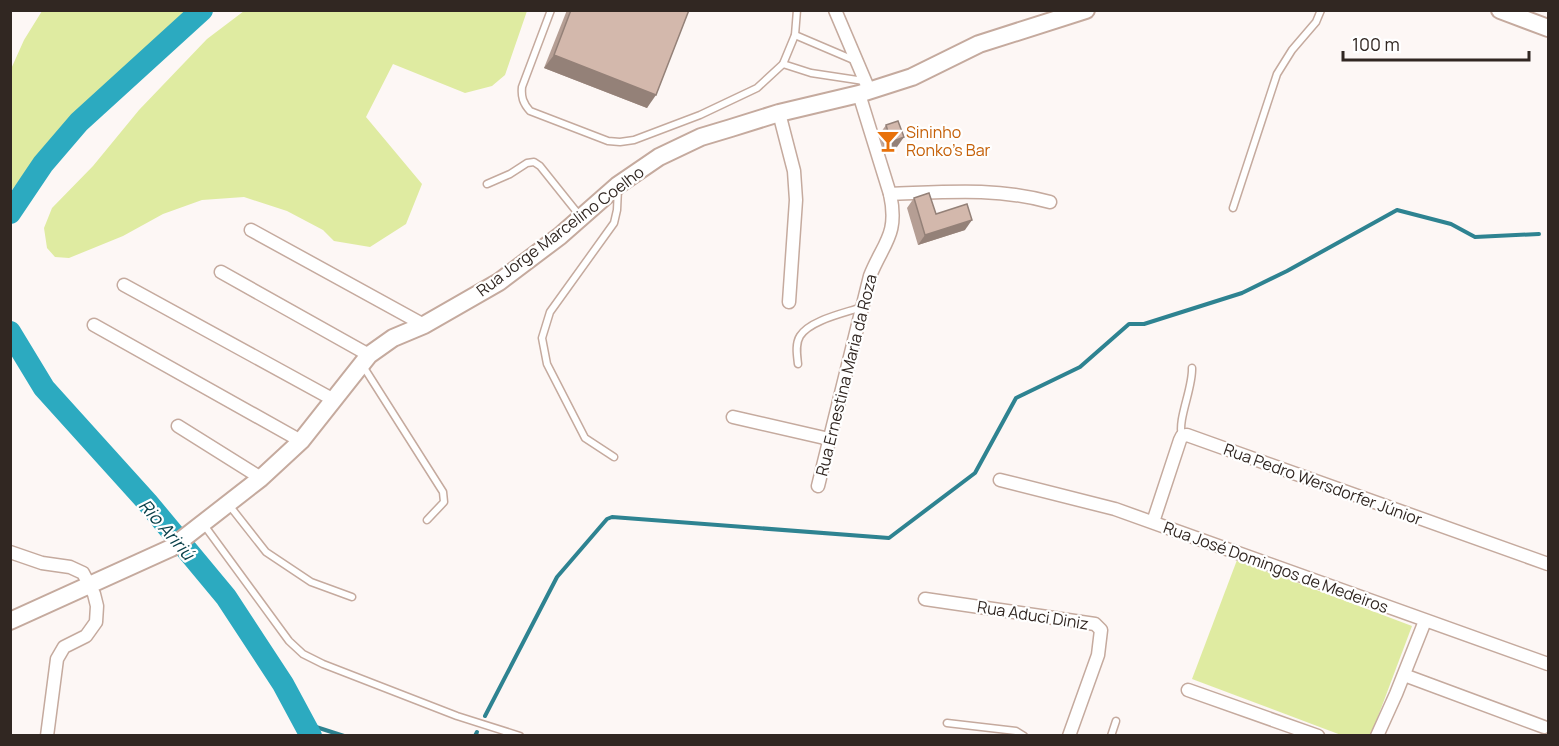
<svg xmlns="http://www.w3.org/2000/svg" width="1559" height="746" font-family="Manrope,sans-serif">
<rect width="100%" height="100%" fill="#fdf7f5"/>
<g fill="#dfeba1">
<polygon points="42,11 193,11 37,157 11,191 11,69 24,40"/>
<polygon points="244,11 527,11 505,75 492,86 465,93 393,64 366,117 422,184 406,224 370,247 334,241 323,230 287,211 244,197 202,200 163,214 123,236 69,258 55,257 47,248 44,228 52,208 93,166 139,110 207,39"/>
<polygon points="1237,560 1412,626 1371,735 1341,735 1192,679"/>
</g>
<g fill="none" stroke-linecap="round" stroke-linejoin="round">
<g stroke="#2e8391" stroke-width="4">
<polyline points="485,716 557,577 607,519 612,517 889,538 975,473 1016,398 1080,367 1129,324 1144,324 1242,293 1287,271 1397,210 1451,224 1475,237 1539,234"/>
<polyline points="309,729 313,726 344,736"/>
<polyline points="475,736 477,732"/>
</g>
<g stroke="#2caac0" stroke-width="22">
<polyline points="10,213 43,164 79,122 202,10"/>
<polyline points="10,332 44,388 147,502 226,597 283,684 311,736"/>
</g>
<g stroke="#c5aa9e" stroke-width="9">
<g id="lane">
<path d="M551 10 522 87C521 97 523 103 530 111L608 141 620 142 634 140 700 115 757 88 783 64 795 35 797 10"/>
<polyline points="795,35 856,61"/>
<polyline points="783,64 811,73 864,81"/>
<polyline points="487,184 510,174 527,163 534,162 540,166 580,216"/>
<polyline points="1233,208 1277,74 1292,50 1316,22 1321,10"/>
<path d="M798 364C797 355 795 344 800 336 810 320 845 313 862 307"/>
<polyline points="363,366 443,492 444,502 427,520"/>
<path d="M1182 436C1177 420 1193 388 1192 368"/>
<polyline points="614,457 585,438 547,364 542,338 550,312 614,223 617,210 618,188"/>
<polyline points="229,505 266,552 311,582 352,597"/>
<polyline points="204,525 289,641 303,654 323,664 457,716 520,736"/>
<polyline points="947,723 1016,731 1024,736"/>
<polyline points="1111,736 1116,721"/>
</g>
</g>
<g stroke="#c5aa9e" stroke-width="15">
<g id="street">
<polyline points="835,10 869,90"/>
<polyline points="779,113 794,171 796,200 789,302"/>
<path d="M890 194C946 192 995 187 1050 202"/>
<polyline points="251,230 424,325"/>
<polyline points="221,272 369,355"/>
<polyline points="124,285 334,400"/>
<polyline points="94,325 301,441"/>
<polyline points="733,417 829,439"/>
<polyline points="178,426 261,478"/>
<polyline points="1000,480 1115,509 1548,664"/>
<path d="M818 486 870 276C883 243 899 235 890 194L859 94"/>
<polyline points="1153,522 1180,440 1182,436 1187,435 1548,564"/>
<polyline points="10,552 42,563 70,567 83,573 94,594 97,606 96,622 86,636 64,647 57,659 47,736"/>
<polyline points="925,599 1095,624 1101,630 1098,655 1069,736"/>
<polyline points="1404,675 1544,727"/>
<polyline points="1188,690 1318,736"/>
<polyline points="1377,736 1396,694 1425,621"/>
</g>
</g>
<g stroke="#c5aa9e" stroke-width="20">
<g id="secondary">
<polyline points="1500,10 1548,28"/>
<polyline points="10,621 171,548 261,478 301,441 369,355 393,338 424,325 499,282 560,236 618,185 659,157 701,137 731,128 779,113 859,94 912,77 979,44 1086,10"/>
</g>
</g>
<use href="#lane" stroke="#fff" stroke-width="6"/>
<use href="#street" stroke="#fff" stroke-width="12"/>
<use href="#secondary" stroke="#fff" stroke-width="16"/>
</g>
<g fill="#b59e94">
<polygon points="567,10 689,10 647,108 544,68"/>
<polygon points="886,125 897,147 885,152 879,135"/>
<polygon points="914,198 936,214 965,230 918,245 907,208"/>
</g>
<g fill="#948178">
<polygon points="554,55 656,95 647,108 544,68"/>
<polygon points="904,137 897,147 885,152 891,142"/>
<polygon points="972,220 965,230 918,245 925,235"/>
</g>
<g fill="#d3b8ac" stroke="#948178" stroke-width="1.5">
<polygon points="571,10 689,10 656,95 554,55"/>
<polygon points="898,121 904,137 891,142 886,125"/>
<polygon points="929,193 936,214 967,204 972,220 925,235 914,198"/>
</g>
<defs>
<g id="bar-bare" transform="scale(1.8)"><path d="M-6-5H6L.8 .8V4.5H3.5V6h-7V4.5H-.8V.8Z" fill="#e8710a" stroke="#fff" stroke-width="2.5" paint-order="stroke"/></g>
</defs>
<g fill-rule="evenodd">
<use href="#bar-bare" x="888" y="141"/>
</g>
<g text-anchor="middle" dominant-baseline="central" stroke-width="4.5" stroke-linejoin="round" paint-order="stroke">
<g font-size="16" fill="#c56008" stroke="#fff" text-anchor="start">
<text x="906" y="132">Sininho<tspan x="906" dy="18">Ronko's Bar</tspan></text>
</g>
<g font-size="16" fill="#312722" stroke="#fff">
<text transform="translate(560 231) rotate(-37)">Rua Jorge Marcelino Coelho</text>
<text transform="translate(846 375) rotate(-76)">Rua Ernestina Maria da Roza</text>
<text transform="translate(1323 484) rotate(20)">Rua Pedro Wersdorfer Júnior</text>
<text transform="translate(1276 567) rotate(20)">Rua José Domingos de Medeiros</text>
<text transform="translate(1033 615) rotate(9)">Rua Aduci Diniz</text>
</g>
<g font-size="18" font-style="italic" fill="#084049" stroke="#fff">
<text transform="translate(167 529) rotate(49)">Rio Aririú</text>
</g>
</g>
<rect width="1559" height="746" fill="none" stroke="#312722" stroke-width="24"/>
<path d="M1343 51v9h186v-9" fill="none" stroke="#312722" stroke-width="3"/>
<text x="1352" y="51" font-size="18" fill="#312722" stroke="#ffffff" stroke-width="4.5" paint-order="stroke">100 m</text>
</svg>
